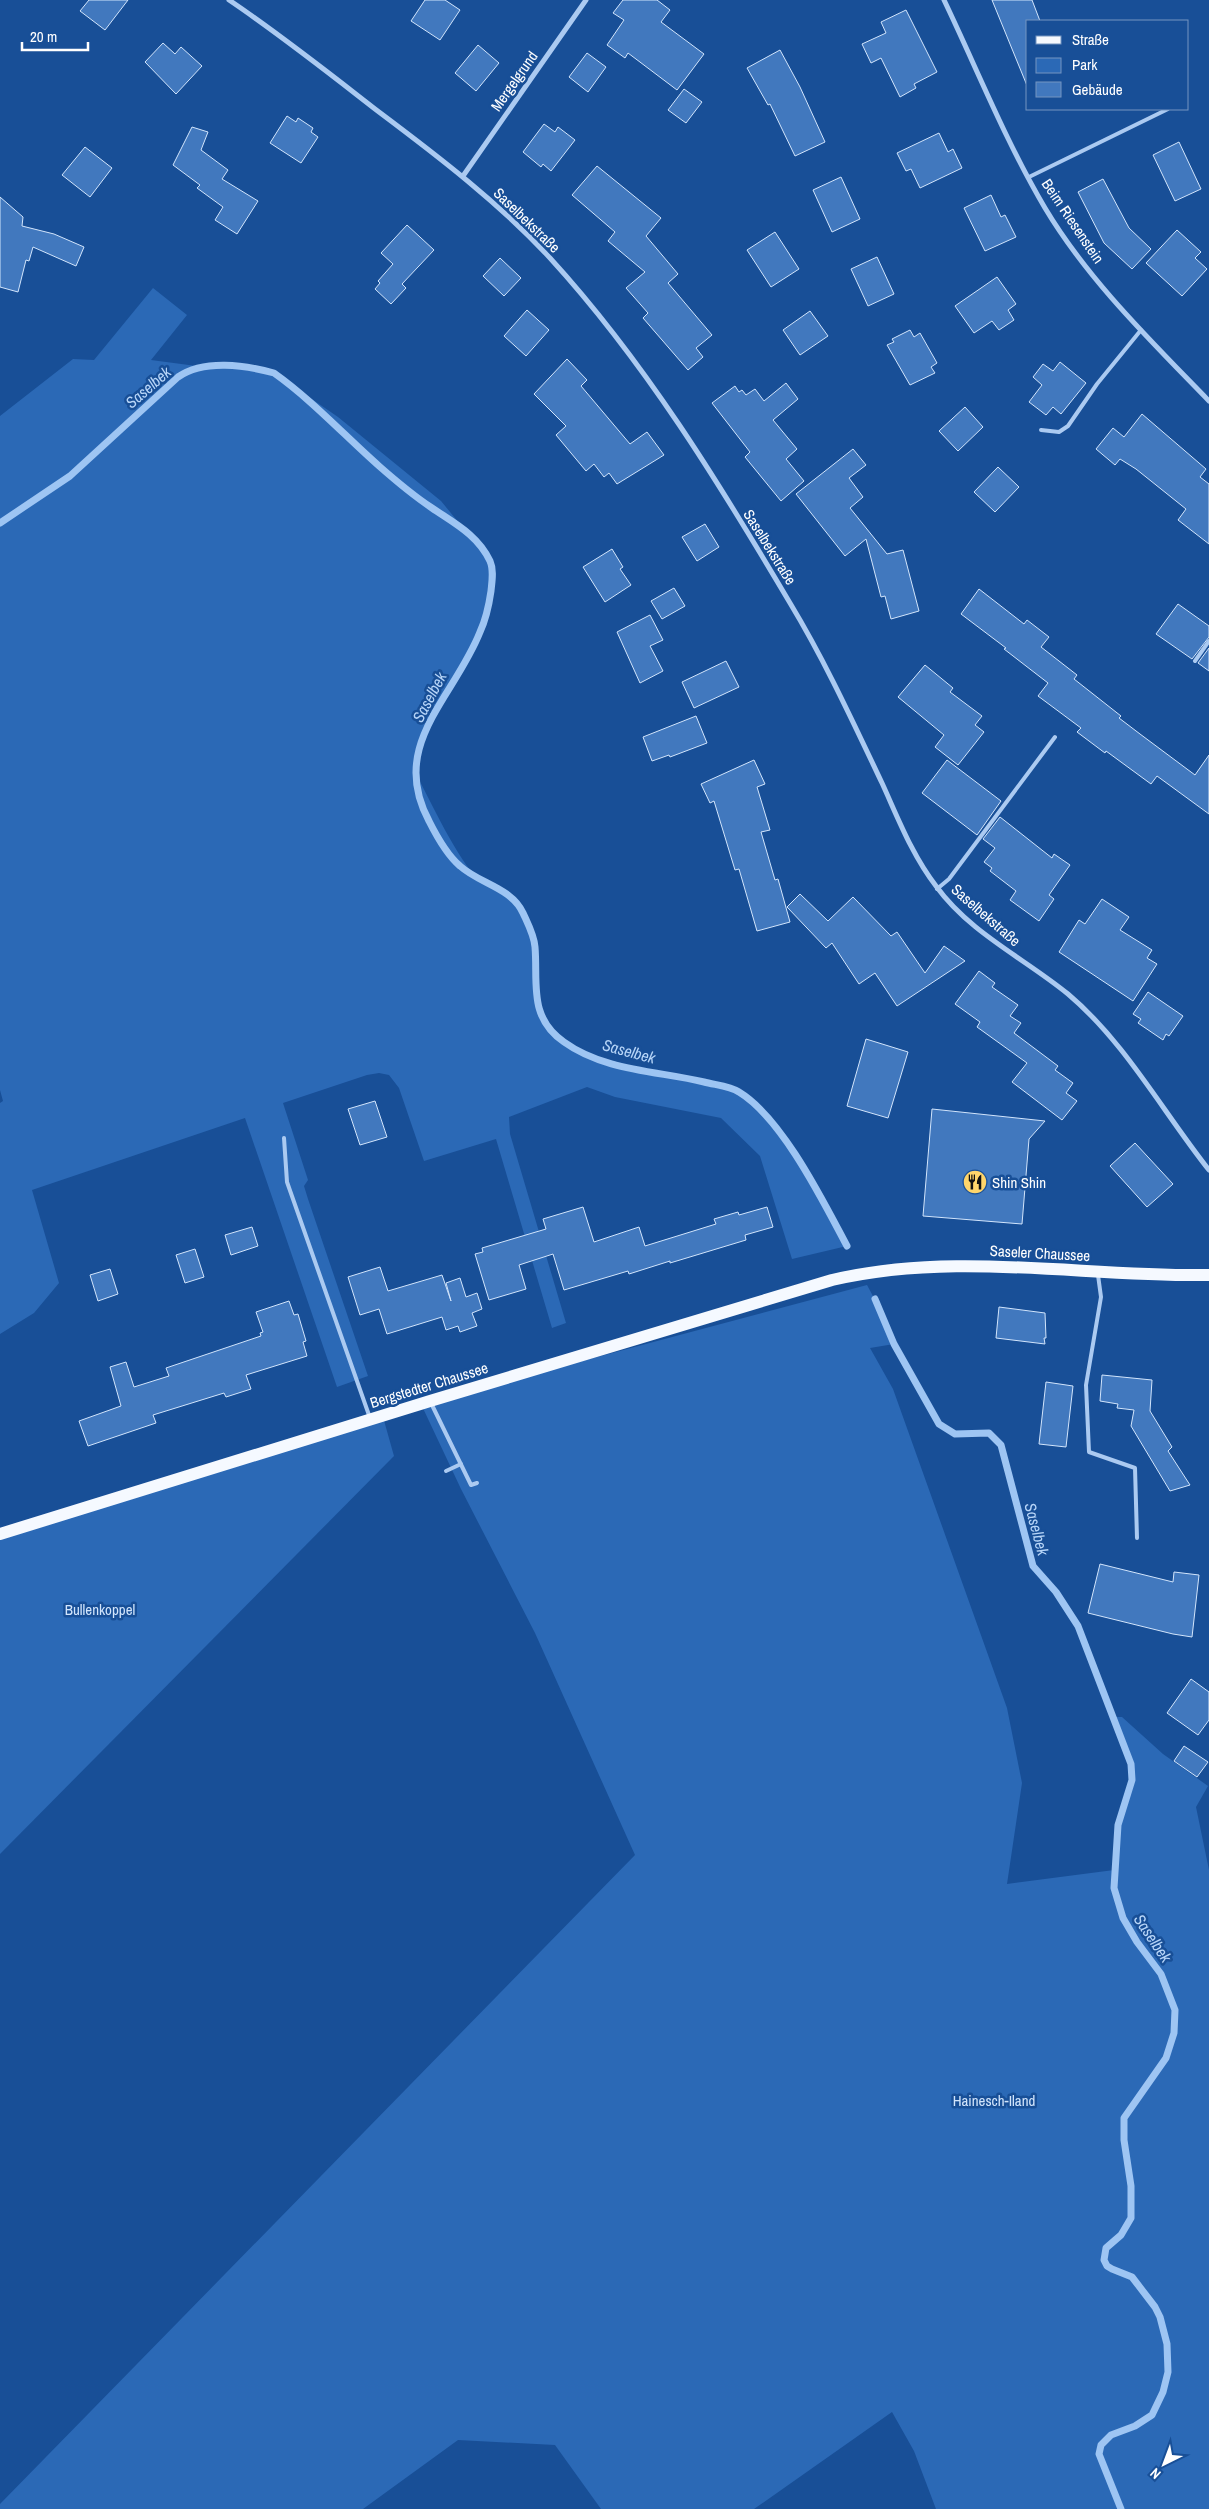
<svg xmlns="http://www.w3.org/2000/svg" width="1209" height="2509" font-family="'Archivo Narrow',sans-serif">
<rect width="100%" height="100%" fill="#184f97"/>
<g fill="#2b69b6">
<path d="M153 288 187 315 151 360 204 367 256 368 274 373 338 417 441 501 487 557 492 571 486 616 479 635 424 731 417 759 416 774C429 798 459 863 478 878 483 882 490 884 495 887 513 897 520 906 528 925 545 965 521 1009 562 1041 601 1071 661 1072 707 1083 717 1085 730 1086 739 1092 782 1118 822 1202 847 1246L792 1259 760 1156 721 1118 615 1097 587 1087 509 1117 510 1134 566 1323 552 1328 496 1139 424 1161 399 1088 389 1075 379 1073 367 1075 283 1103 308 1180 304 1186 308 1199 368 1376 337 1387 245 1118 32 1190 59 1283 34 1313 0 1334V1103L3 1101 0 1090V416L73 359 94 360Z"/>
<polygon points="867,1285 881,1311 894,1344 870,1348 893,1389 1007,1708 1022,1783 1007,1884 1114,1870 1118,1825 1133,1773 1112,1717 1122,1717 1163,1754 1208,1786 1196,1807 1209,1870 1209,2509 936,2509 914,2451 892,2412 754,2509 601,2509 555,2445 458,2440 363,2509 0,2509 0,2504 635,1855 535,1633 461,1489 421,1404"/>
<polygon points="383,1417 394,1456 0,1854 0,1535"/>
</g>
<g fill="none" stroke-linecap="round" stroke-linejoin="round">
<g stroke="#9ec5f3" stroke-width="7">
<path d="M0 523 70 476 178 377C204 359 245 365 274 373 312 400 345 436 379 466 396 481 414 496 432 508 454 523 478 535 490 561 494 570 492 581 491 591 489 605 486 619 480 632 454 698 388 745 429 821 437 837 447 855 460 866 480 884 512 888 523 913 528 924 534 935 535 947 538 983 528 1017 564 1042 604 1071 658 1071 704 1082 715 1085 730 1086 739 1092 782 1118 823 1201 847 1246"/>
<polyline points="875,1299 894,1344 939,1424 955,1434 989,1433 1001,1445 1033,1566 1056,1592 1078,1626 1131,1764 1132,1780 1118,1825 1114,1888 1123,1918 1137,1942 1161,1974 1175,2010 1174,2033 1166,2058 1124,2118 1124,2140 1131,2186 1131,2218 1121,2235 1106,2248 1104,2260 1107,2266 1112,2269 1132,2277 1155,2307 1160,2317 1167,2344 1168,2372 1163,2392 1152,2415 1135,2426 1111,2435 1101,2445 1099,2454 1121,2509"/>
</g>
</g>
<g fill="#4178be" stroke="#d2e5fc">
<polygon points="89,0 128,0 105,30 80,11"/>
<polygon points="425,0 445,0 460,10 440,40 411,21"/>
<polygon points="623,0 657,0 670,10 661,22 704,54 677,90 628,53 625,58 607,45 624,20 613,13"/>
<polygon points="992,0 1032,0 1040,21 1028,21 1028,88"/>
<polygon points="906,10 937,72 914,84 916,88 900,97 881,58 871,63 862,44 886,33 881,22"/>
<polygon points="163,43 175,54 181,47 202,66 176,94 145,62"/>
<polygon points="478,45 499,63 476,91 455,73"/>
<polygon points="780,50 800,87 825,142 795,156 770,104 768,105 747,68"/>
<polygon points="587,53 606,67 588,92 569,77"/>
<polygon points="684,89 702,102 686,123 668,110"/>
<polygon points="287,116 296,122 298,118 313,128 311,132 318,137 301,163 270,143"/>
<polygon points="544,124 555,132 558,127 575,140 551,171 543,164 541,167 523,152"/>
<polygon points="192,127 208,132 201,150 228,170 222,179 258,201 237,234 215,220 223,207 197,188 200,185 173,165"/>
<polygon points="939,133 948,152 953,149 962,168 920,188 911,169 906,171 897,153"/>
<polygon points="1179,142 1201,189 1175,201 1153,155"/>
<polygon points="85,147 112,168 90,197 62,175"/>
<polygon points="597,166 661,218 646,236 678,274 668,283 712,335 696,348 703,357 688,370 643,318 648,313 626,288 645,272 608,241 615,232 572,195"/>
<polygon points="841,177 860,219 832,232 813,190"/>
<polygon points="1103,179 1129,228 1151,249 1132,269 1104,243 1078,192"/>
<polygon points="991,195 1001,217 1005,215 1016,237 985,251 964,208"/>
<polygon points="0,197 23,217 22,226 54,234 84,247 76,266 33,247 29,261 26,260 18,292 0,287"/>
<polygon points="407,225 434,250 402,284 406,288 391,304 375,289 380,283 378,281 393,264 381,253"/>
<polygon points="1177,230 1201,252 1195,258 1207,269 1182,296 1146,263"/>
<polygon points="775,232 799,269 771,287 747,250"/>
<polygon points="877,257 894,294 868,306 851,269"/>
<polygon points="500,258 521,278 504,296 483,276"/>
<polygon points="997,277 1016,304 1008,310 1014,320 999,330 992,321 974,333 955,306"/>
<polygon points="527,310 549,330 526,356 504,336"/>
<polygon points="810,311 828,336 800,355 783,330"/>
<polygon points="910,330 914,337 920,333 937,363 931,367 935,373 910,385 887,345 894,342 892,339"/>
<polygon points="567,359 587,380 581,386 630,444 647,432 664,455 617,484 609,473 604,477 594,464 586,471 556,435 566,426 534,394"/>
<polygon points="1060,362 1086,383 1061,414 1053,407 1046,415 1029,402 1042,385 1033,377 1043,364 1053,371"/>
<polygon points="786,383 798,399 773,420 797,449 786,459 804,481 781,501 745,457 750,452 712,403 735,386 739,392 742,390 746,395 755,389 764,401"/>
<polygon points="965,407 983,427 958,451 939,431"/>
<polygon points="1142,414 1206,469 1200,477 1209,484 1209,544 1178,520 1186,509 1136,469 1120,459 1115,465 1096,449 1113,428 1124,437"/>
<polygon points="853,449 866,465 849,478 863,497 850,508 887,554 903,550 919,611 891,619 885,596 881,597 866,539 845,556 796,494"/>
<polygon points="998,467 1019,487 995,512 974,492"/>
<polygon points="705,524 719,547 697,561 682,537"/>
<polygon points="612,549 623,567 620,569 631,585 605,602 583,567"/>
<polygon points="674,588 685,606 662,619 651,601"/>
<polygon points="979,589 1024,624 1027,620 1049,637 1041,647 1077,675 1074,679 1121,716 1119,718 1140,734 1195,775 1209,755 1209,814 1157,776 1151,784 1106,751 1105,753 1077,732 1081,728 1038,696 1048,683 1004,649 1006,648 961,614"/>
<polygon points="1178,604 1209,626 1209,637 1192,659 1156,634"/>
<polygon points="650,615 663,640 650,646 663,671 640,683 617,632"/>
<polygon points="1209,648 1209,671 1198,663"/>
<polygon points="726,661 739,687 694,708 682,682"/>
<polygon points="925,665 953,688 950,692 982,716 975,725 984,732 958,765 935,747 944,735 898,697"/>
<polygon points="696,716 707,743 670,757 669,755 652,761 643,737"/>
<polygon points="754,760 765,784 757,787 770,830 761,832 775,880 778,879 790,922 757,931 739,869 735,870 714,801 710,803 701,784"/>
<polygon points="947,760 1001,801 977,835 922,793"/>
<polygon points="1000,817 1052,858 1054,854 1070,865 1049,895 1054,899 1039,921 1010,900 1016,891 990,871 992,868 984,862 995,848 983,839"/>
<polygon points="800,894 828,921 853,897 891,936 897,932 925,973 944,946 965,961 897,1006 875,973 859,984 832,943 826,948 787,907"/>
<polygon points="1102,899 1129,917 1120,930 1152,950 1147,958 1157,964 1133,1001 1059,952 1079,920 1085,924"/>
<polygon points="979,971 995,983 992,987 1018,1005 1010,1016 1021,1023 1014,1033 1058,1066 1055,1070 1073,1083 1066,1093 1077,1101 1062,1120 1012,1082 1027,1063 977,1027 980,1022 955,1004"/>
<polygon points="1148,992 1183,1016 1169,1036 1166,1034 1163,1040 1138,1023 1141,1019 1133,1014"/>
<polygon points="866,1039 908,1052 888,1118 847,1106"/>
<polygon points="375,1101 387,1137 360,1145 348,1109"/>
<polygon points="932,1109 1045,1121 1029,1139 1022,1224 923,1216"/>
<polygon points="1135,1143 1173,1184 1147,1207 1110,1166"/>
<polygon points="583,1207 594,1242 639,1227 645,1246 716,1224 714,1219 738,1212 739,1215 767,1207 773,1227 745,1235 746,1240 670,1263 670,1261 629,1274 628,1271 564,1290 553,1254 519,1265 526,1289 489,1300 475,1254 483,1252 482,1248 546,1229 543,1219"/>
<polygon points="252,1227 258,1246 231,1255 225,1235"/>
<polygon points="195,1249 204,1277 185,1283 176,1255"/>
<polygon points="380,1267 388,1291 442,1275 451,1301 446,1283 460,1278 466,1297 477,1293 482,1309 472,1313 477,1326 460,1332 458,1326 446,1330 442,1317 387,1334 379,1309 360,1315 348,1277"/>
<polygon points="110,1269 118,1294 98,1301 90,1275"/>
<polygon points="289,1301 294,1315 298,1314 306,1341 303,1342 307,1356 246,1375 251,1389 226,1397 224,1393 153,1415 156,1423 88,1446 79,1421 121,1406 110,1367 126,1362 134,1387 169,1376 166,1368 261,1336 260,1333 263,1332 256,1312"/>
<polygon points="999,1307 1045,1313 1046,1338 1044,1338 1045,1344 996,1338"/>
<polygon points="1102,1375 1152,1380 1150,1411 1172,1447 1168,1451 1190,1485 1170,1491 1131,1426 1134,1410 1117,1408 1118,1404 1100,1401"/>
<polygon points="1046,1382 1073,1386 1066,1447 1039,1444"/>
<polygon points="1100,1564 1173,1582 1174,1572 1199,1575 1192,1637 1173,1634 1088,1613"/>
<polygon points="1191,1679 1209,1692 1209,1720 1198,1735 1167,1713"/>
<polygon points="1184,1746 1208,1762 1197,1777 1174,1761"/>
</g>
<g fill="none" stroke-linecap="round" stroke-linejoin="round">
<g stroke="#abcaf1" stroke-width="4">
<polyline points="1029,177 1168,109"/>
<polyline points="1041,430 1059,432 1068,426 1097,384 1141,330"/>
<polyline points="1195,661 1209,641"/>
<polyline points="937,889 949,879 1055,737"/>
<polyline points="284,1138 287,1182 370,1418"/>
<polyline points="1098,1275 1101,1297 1086,1385 1089,1452 1135,1468 1137,1538"/>
<polyline points="431,1403 471,1485 477,1483"/>
<polyline points="446,1471 461,1464"/>
</g>
<g stroke="#abcaf1" stroke-width="5">
<path d="M229 0C281 35 330 74 379 112 439 157 499 203 550 258 645 362 719 483 790 603 825 661 853 722 882 783 898 818 912 855 936 886 970 933 1024 958 1068 994 1125 1042 1163 1112 1209 1170"/>
<path d="M944 0C977 69 1006 142 1045 208 1088 280 1151 341 1209 401"/>
<polyline points="463,176 586,0"/>
</g>
<path stroke="#f5f9ff" stroke-width="12" d="M0 1534 430 1401 832 1280C956 1251 1084 1277 1209 1275"/>
</g>
<defs>
<g id="restaurant-disc" transform="scale(1.25)"><circle r="9.5" fill="#ffd56b" stroke="#184f97"/><path d="M-5-6h1v4h1v-4h1v4h1v-4h1v5L-1.5 .5V6h-2V.5L-5-1ZM5-6V6H3V1.5H1.5Q1.5-4 5-6Z" fill="#111"/></g>
</defs>
<g fill-rule="evenodd">
<use href="#restaurant-disc" x="975" y="1182"/>
</g>
<g text-anchor="middle" dominant-baseline="central" stroke-width="5" stroke-linejoin="round" paint-order="stroke">
<g font-size="15" fill="#fff" stroke="#184f97">
<text transform="translate(514 81) rotate(-55)">Mergelgrund</text>
<text transform="translate(527 220) rotate(44)">Saselbekstraße</text>
<text transform="translate(1073 221) rotate(56)">Beim Riesenstein</text>
<text transform="translate(770 547) rotate(58)">Saselbekstraße</text>
<text transform="translate(986 915) rotate(41)">Saselbekstraße</text>
<text transform="translate(1040 1253) rotate(3)">Saseler Chaussee</text>
<text transform="translate(429 1385) rotate(-17)">Bergstedter Chaussee</text>
</g>
<g font-size="15" fill="#fff" stroke="#184f97" text-anchor="start">
<text x="992" y="1182">Shin Shin</text>
</g>
<g font-size="15" fill="#d2e5fc" stroke="#184f97">
<text x="100" y="1609">Bullenkoppel</text>
<text x="994" y="2100">Hainesch-Iland</text>
</g>
<g font-size="16" font-style="italic" fill="#b7d5f8" stroke="#184f97">
<text transform="translate(148 387) rotate(-41)">Saselbek</text>
<text transform="translate(429 697) rotate(-62)">Saselbek</text>
<text transform="translate(629 1051) rotate(15)">Saselbek</text>
<text transform="translate(1037 1529) rotate(75)">Saselbek</text>
<text transform="translate(1153 1938) rotate(56)">Saselbek</text>
</g>
</g>
<rect x="1026" y="20" width="162" height="90" fill="#184f97" stroke="#7495c1"/>
<rect x="1036" y="36" width="25" height="8" fill="#f5f9ff" stroke="#7495c1"/>
<text x="1072" y="45" font-size="15" fill="#ffffff">Straße</text>
<rect x="1036" y="58" width="25" height="15" fill="#2b69b6" stroke="#7495c1"/>
<text x="1072" y="70" font-size="15" fill="#ffffff">Park</text>
<rect x="1036" y="82" width="25" height="15" fill="#4178be" stroke="#7495c1"/>
<text x="1072" y="95" font-size="15" fill="#ffffff">Gebäude</text>
<g transform="translate(1164 2464) rotate(222)" stroke="#184f97" stroke-width="4" paint-order="stroke">
<path d="M0-4L9 19L0 12L-9 19Z" fill="#ffffff"/>
<text y="-8" font-size="14" font-weight="bold" text-anchor="middle" fill="#ffffff">N</text>
</g>
<path d="M22 42v8h66v-8" fill="none" stroke="#ffffff" stroke-width="2.5"/>
<text x="30" y="42" font-size="15" fill="#ffffff" stroke="#184f97" stroke-width="4" paint-order="stroke">20 m</text>
</svg>
